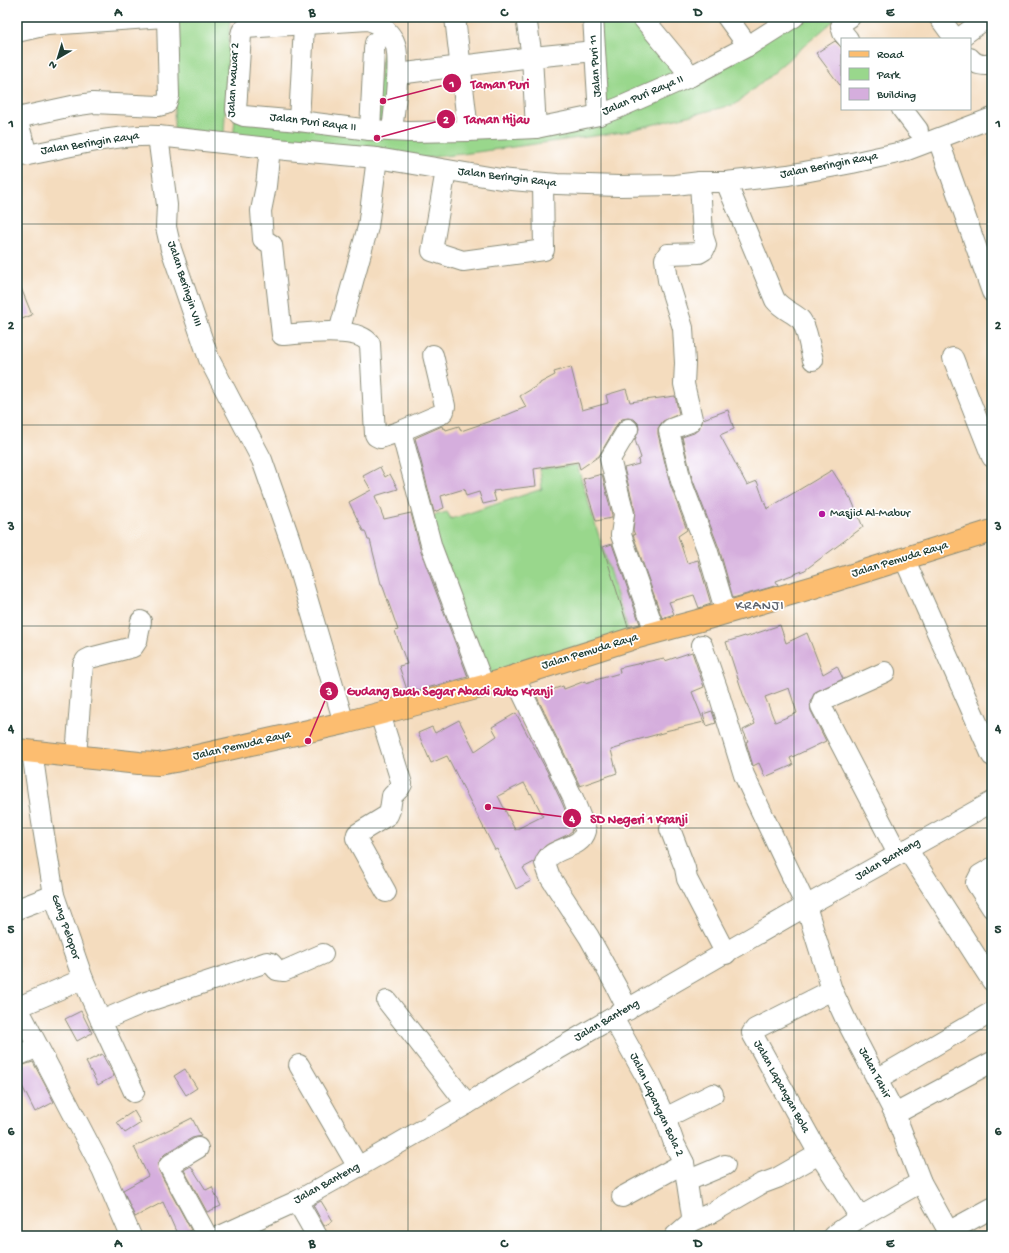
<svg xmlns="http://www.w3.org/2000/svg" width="1009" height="1253" font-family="'Gochi Hand',sans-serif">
<rect width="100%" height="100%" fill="#fff"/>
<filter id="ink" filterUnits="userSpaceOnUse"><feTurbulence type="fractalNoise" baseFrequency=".025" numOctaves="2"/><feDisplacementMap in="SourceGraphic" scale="8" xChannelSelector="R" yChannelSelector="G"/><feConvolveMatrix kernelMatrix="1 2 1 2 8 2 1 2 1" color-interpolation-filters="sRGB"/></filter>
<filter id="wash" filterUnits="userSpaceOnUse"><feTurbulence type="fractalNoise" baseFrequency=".012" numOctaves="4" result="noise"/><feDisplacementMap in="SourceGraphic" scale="16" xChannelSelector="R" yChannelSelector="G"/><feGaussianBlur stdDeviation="0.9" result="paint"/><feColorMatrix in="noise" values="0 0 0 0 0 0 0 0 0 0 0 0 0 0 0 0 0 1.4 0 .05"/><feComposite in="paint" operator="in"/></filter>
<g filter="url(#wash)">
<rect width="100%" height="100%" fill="#f4dcbe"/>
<g fill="#99d78c" stroke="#5c8a60">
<polygon points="176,17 230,17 224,134 174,129"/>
<polygon points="596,17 639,17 685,75 604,111"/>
<polygon points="804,17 838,17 736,104 623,132 462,154 414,159 233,141 235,119 371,134 602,119"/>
<polygon points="386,33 391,130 372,129"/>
<polygon points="577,465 629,634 486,680 428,517 447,512 451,519 542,489 540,469"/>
</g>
<g id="blocks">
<g fill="#d5aedd" fill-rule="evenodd">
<polygon points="835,41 842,48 842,88 816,53"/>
<polygon points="17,278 32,315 17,321"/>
<polygon points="571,367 582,410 608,403 606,395 626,389 630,402 675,396 679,414 663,421 658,428 658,434 670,484 687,530 678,536 687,563 698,560 711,604 699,608 694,595 669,602 674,614 662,618 633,535 635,535 633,530 635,511 624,468 639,464 638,460 641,458 635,440 639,429 638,423 634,419 628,418 622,419 618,423 599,456 580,469 578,462 534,469 536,486 493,491 496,501 483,504 479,492 466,496 464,489 441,496 444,508 434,512 415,438 442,426 443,429 445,428 446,430 459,426 461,431 502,417 526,407 520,396 540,384 540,383 555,375 554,372"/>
<polygon points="728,410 734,429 720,435 747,485 757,481 767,509 832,470 852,501 863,527 805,570 776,581 778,585 733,598 719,548 692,478 682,437 694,433 699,429 703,419"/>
<polygon points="380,467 385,477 390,474 398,489 375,496 384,519 411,513 421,552 468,677 408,693 399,666 407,664 395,631 398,630 382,584 381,584 370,540 368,540 365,531 363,531 349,502 371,490 363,476"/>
<polygon points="602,474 612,515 612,518 596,521 583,479"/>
<polygon points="612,544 640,624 628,627 603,547"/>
<path d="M780 625 786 643 807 633 823 674 837 666 843 679 815 692 810 702 811 711 826 741 790 758 793 765 765 777 759 763 753 766 746 742 748 741 743 730 755 724 743 694 726 642 745 636 746 637ZM789 688 797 713 775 722 765 697Z"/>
<polygon points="692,652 704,687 692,692 704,722 665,731 666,732 633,741 621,745 621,747 611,750 617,773 580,786 536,695 563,686 564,689 585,681 585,683 620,673 619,668 664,658 665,661"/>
<polygon points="712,711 716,723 707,726 703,714"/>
<path d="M516 713 548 773 563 805 573 830 567 835 548 844 541 849 534 862 523 868 531 881 516 889 497 849 495 850 447 756 431 763 418 733 432 727 435 733 459 720 475 751 497 736 492 727ZM524 783 530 794 531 793 543 816 515 830 498 796Z"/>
<polygon points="81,1011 92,1033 77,1041 65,1019"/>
<polygon points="102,1054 114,1076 98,1085 86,1062"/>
<polygon points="33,1062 54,1102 35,1112 22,1086 17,1088 17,1067"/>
<polygon points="185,1069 197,1088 186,1095 174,1076"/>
<polygon points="134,1111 141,1123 125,1133 117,1122"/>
<polygon points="192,1118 201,1136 192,1138 165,1154 161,1158 158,1165 159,1171 191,1230 178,1236 163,1202 135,1217 123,1190 148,1176 134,1147"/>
<polygon points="191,1166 206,1190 212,1187 221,1206 207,1212 184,1170"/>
<polygon points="321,1201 333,1221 324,1226 313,1205"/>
</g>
</g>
</g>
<g filter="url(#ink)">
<use href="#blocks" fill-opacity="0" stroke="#8a8c79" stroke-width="1"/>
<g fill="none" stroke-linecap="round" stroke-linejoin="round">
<g stroke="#8a8c79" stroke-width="22">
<g id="minor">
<polyline points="455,17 468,131"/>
<polyline points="526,17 532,57 536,128"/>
<polyline points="593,17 599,115"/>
<polyline points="642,17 691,76"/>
<polyline points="727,17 748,46"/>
<polyline points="939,17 955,39"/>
<polyline points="17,32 47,25 164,17"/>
<polyline points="848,39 843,33 841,26 844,21 850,17"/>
<polyline points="958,39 988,17"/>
<path d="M970 58C975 65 984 66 992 64"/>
<polyline points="398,74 532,57 595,51"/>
<polyline points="902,109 918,130"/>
<polyline points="17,118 72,106 93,103 158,106 166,104 169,96 167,17"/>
<polyline points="17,118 27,155"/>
<polyline points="299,121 304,25"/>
<polyline points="370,130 374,50 375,43 386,32"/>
<path d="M392 131C394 113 402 56 394 41 388 30 379 23 368 20L246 28 242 31 241 35 236 110 239 114 244 116 299 121 370 130 409 132 468 131 536 128 599 115 618 108 691 76 748 46 794 17"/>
<polyline points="158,136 167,205 166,227 171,249 209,359 262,460 290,540 344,723"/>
<polyline points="938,139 992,292"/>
<path d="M270 148 266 186 261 211 263 239 272 245 282 335C302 334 358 325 370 344L375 434 376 436 380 438 401 431 432 548 484 686"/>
<path d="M17 157C64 149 111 134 158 136L287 150 377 158 501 179 557 184 619 186 675 185 700 182H726L788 175 852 163 902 152 992 118"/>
<polyline points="446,170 432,251 463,261 544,250 543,183"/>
<polyline points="700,182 703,236 706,245 704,250 699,253 668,254 665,259 668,280 683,328 685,363 684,384 692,419 690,422 671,429 669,431 681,481 708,552 726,613"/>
<path d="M726 182 775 300C782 309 792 312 800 319 807 326 810 350 813 360"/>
<polyline points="339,332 368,227 377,158"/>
<polyline points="953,358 992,457"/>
<polyline points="628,429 610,459 624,514 621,535 655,632"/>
<polyline points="401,431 441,414 444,411 445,406 433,355"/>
<polyline points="904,558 992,756"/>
<polyline points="702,645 718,691 744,775 806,906 832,990 846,1020 895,1114 921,1182 951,1236"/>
<polyline points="885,672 823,700 821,706 898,854"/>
<path d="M514 676 573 798 586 831C581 850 550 847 545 863L550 877 589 937 616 986 628 1010"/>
<polyline points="380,714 402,784 399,789 392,796 390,810 388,815 357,834 356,838 386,892"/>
<polyline points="32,751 42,822 54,895 83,979 101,1021 134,1092"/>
<polyline points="76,756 83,665 86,660 90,658 133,647 137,641 141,621"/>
<polyline points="670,829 685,868 687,879 726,954"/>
<polyline points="907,849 992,981"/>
<polyline points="992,868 980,875 976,883 992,908"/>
<polyline points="17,909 54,895"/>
<polyline points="83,979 23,1005 20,1007 19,1010 102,1169 131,1236"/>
<polyline points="832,990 755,1029 752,1033 754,1037 819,1154 860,1217"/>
<polyline points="387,1001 467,1104"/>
<polyline points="613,1018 646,1077 665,1118 674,1143 684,1163 692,1216 691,1222 675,1236"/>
<polyline points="101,1021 143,1003 267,962 271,963 277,970 284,971 323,954"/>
<polyline points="17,1056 38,1047"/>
<polyline points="299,1065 358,1167"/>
<polyline points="877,1079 992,1012"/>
<polyline points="895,1114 992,1062"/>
<polyline points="665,1118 713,1094"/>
<polyline points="198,1148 171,1164 169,1166 207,1236"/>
<polyline points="687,1181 725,1165"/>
<polyline points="622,1197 684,1163"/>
<polyline points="297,1201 317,1236"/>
<polyline points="691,1222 711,1213 761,1184 777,1178 819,1154"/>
<polyline points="948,1232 992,1208"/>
<polyline points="220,1236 297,1201 358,1167 467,1104 548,1055 806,906 992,802"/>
<polyline points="833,1236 860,1217 921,1182"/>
</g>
</g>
<g stroke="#8a8c79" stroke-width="24">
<polyline id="major" points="17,750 139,763 158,764 175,761 344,723 484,686 631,639 708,618 814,587 992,531"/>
</g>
<use href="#minor" stroke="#fff" stroke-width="20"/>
<use href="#major" stroke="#fcbd6f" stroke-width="22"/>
</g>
</g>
<path fill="none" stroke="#1f3d34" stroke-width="1" stroke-opacity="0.55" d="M215 17V1236M408 17V1236M601 17V1236M794 17V1236M17 224H992M17 425H992M17 626H992M17 828H992M17 1030H992"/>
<circle fill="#b5179e" stroke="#fff" stroke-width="1.5" cx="822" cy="514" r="4"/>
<g text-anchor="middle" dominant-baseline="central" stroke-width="3.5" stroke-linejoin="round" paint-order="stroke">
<g font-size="12" fill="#1f3d34" stroke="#fff">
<text transform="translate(596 66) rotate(-94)">Jalan Puri 11</text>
<text transform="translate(234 80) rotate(-87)">Jalan Mawar 2</text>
<text transform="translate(643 96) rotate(-23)">Jalan Puri Raya II</text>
<text transform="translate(313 123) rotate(7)">Jalan Puri Raya II</text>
<text transform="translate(90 144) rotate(-9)">Jalan Beringin Raya</text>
<text transform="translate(829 166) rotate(-11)">Jalan Beringin Raya</text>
<text transform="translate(507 178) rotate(7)">Jalan Beringin Raya</text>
<text transform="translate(184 284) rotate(72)">Jalan Beringin VIII</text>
<text transform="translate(900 560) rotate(-17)">Jalan Pemuda Raya</text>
<text transform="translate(590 652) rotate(-17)">Jalan Pemuda Raya</text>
<text transform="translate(242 746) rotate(-13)">Jalan Pemuda Raya</text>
<text transform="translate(888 860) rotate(-30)">Jalan Banteng</text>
<text transform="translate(65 927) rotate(71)">Gang Pelopor</text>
<text transform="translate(607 1021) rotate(-30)">Jalan Banteng</text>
<text transform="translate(874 1073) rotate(62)">Jalan Tahir</text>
<text transform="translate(781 1087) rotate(61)">Jalan Lapangan Bola</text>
<text transform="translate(656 1105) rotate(65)">Jalan Lapangan Bola 2</text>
<text transform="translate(327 1184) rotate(-29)">Jalan Banteng</text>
</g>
<g font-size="12" fill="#1f3d34" stroke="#fff" text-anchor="start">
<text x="830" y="514">Masjid Al-Mabur</text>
</g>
<g font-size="14" letter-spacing="1" fill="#5f656f" stroke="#fff">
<text x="760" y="606">KRANJI</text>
</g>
</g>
<path fill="none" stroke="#c2185b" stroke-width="1.5" d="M383 101L452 83M377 138L446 119M308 741L329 691M488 807L572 818"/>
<g fill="#c2185b" stroke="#fff" stroke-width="1.5">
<circle cx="383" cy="101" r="4"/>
<circle cx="377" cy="138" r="4"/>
<circle cx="308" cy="741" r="4"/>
<circle cx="488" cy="807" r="4"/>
<circle cx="452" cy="83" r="10"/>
<circle cx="446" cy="119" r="10"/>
<circle cx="329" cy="691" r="10"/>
<circle cx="572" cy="818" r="10"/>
</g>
<g font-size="12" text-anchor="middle" font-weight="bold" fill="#fff">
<text x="452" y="87">1</text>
<text x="446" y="123">2</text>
<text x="329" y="695">3</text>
<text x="572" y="822">4</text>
</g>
<g font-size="13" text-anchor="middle" font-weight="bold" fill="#c2185b" stroke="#fff" stroke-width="3.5" stroke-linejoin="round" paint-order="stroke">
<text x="500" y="88">Taman Puri</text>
<text x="497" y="123">Taman Hijau</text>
<text x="450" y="695">Gudang Buah Segar Abadi Ruko Kranji</text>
<text x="639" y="823">SD Negeri 1 Kranji</text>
</g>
<rect width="1009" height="1253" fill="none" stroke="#fff" stroke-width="44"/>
<rect x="841" y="38" width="130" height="72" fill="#ffffff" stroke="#a5b1ae"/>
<rect x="849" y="51" width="20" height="6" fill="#fcbd6f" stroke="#a5b1ae"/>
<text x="877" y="58" font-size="12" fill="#1f3d34">Road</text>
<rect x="849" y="68" width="20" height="12" fill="#99d78c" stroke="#a5b1ae"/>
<text x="877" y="78" font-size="12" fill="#1f3d34">Park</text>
<rect x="849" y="88" width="20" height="12" fill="#d5aedd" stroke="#a5b1ae"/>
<text x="877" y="98" font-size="12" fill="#1f3d34">Building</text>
<g transform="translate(58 58) rotate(218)" stroke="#ffffff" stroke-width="3" paint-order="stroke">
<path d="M0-3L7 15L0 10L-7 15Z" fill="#1f3d34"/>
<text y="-6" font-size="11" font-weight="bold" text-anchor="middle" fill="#1f3d34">N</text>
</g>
<rect x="22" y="22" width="965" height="1209" fill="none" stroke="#1f3d34" stroke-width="1.5"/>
<g font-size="13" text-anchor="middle" font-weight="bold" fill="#1f3d34">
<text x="118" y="16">A</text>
<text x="312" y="16">B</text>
<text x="504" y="16">C</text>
<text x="698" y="16">D</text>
<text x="890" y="16">E</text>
<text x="11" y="127">1</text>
<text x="998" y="127">1</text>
<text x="11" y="329">2</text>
<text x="998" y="329">2</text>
<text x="11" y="530">3</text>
<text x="998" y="530">3</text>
<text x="11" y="732">4</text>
<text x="998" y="732">4</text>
<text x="11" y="933">5</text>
<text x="998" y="933">5</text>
<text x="11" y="1135">6</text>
<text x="998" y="1135">6</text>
<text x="118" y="1247">A</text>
<text x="312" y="1247">B</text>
<text x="504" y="1247">C</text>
<text x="698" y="1247">D</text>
<text x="890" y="1247">E</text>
</g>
</svg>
